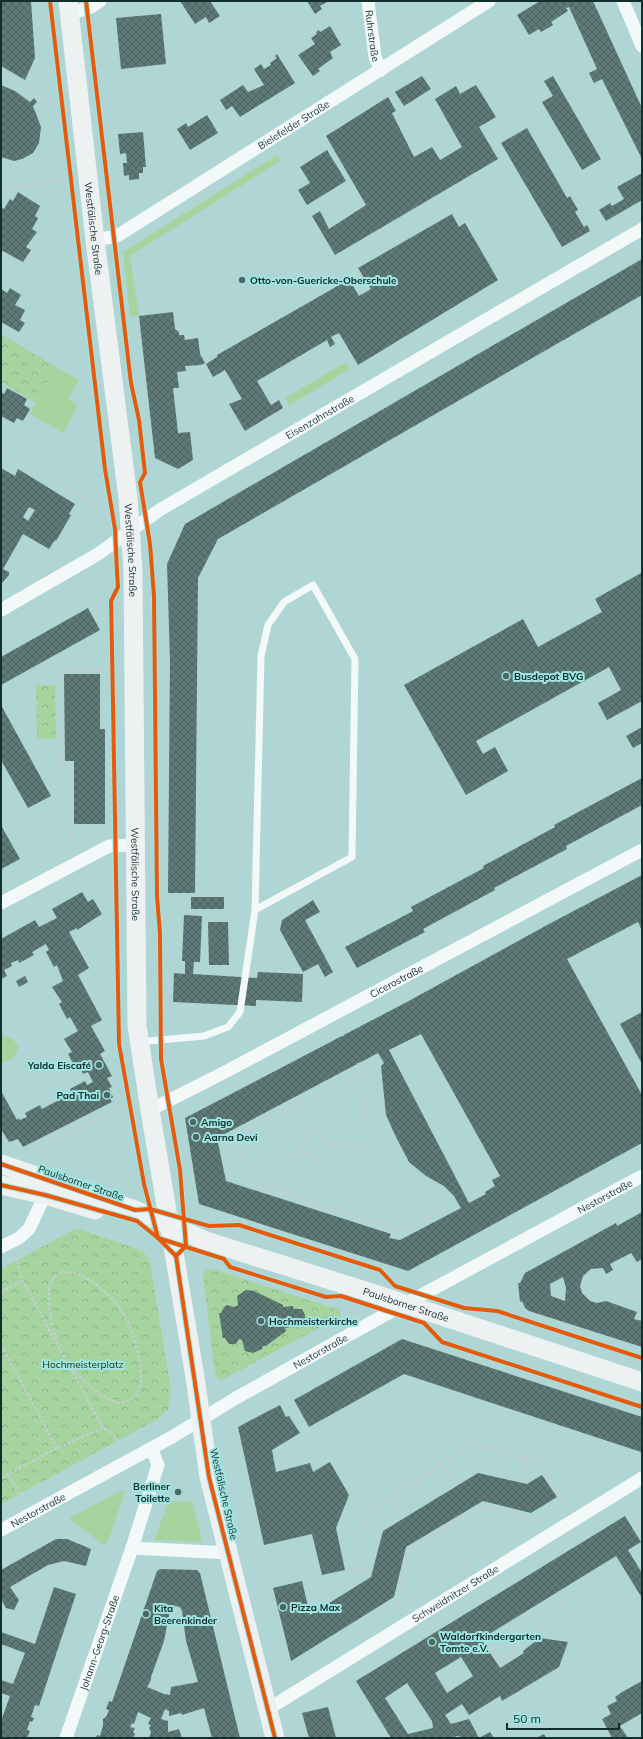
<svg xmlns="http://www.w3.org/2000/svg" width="643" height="1739" font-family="Mulish,sans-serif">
<defs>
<pattern id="park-crowns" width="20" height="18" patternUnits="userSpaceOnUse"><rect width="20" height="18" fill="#a5d49e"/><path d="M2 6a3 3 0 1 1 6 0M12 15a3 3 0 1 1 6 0" fill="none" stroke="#8db688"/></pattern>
<pattern id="building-cross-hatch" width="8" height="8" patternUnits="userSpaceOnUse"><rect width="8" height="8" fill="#5e7976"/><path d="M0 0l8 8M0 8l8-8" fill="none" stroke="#4c6461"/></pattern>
</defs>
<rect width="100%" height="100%" fill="#afd6d4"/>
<g fill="#a5d49e">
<polygon points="277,155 280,161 130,256 139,316 130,317 123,252"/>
<polygon points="346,362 350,369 290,405 285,398"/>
<polygon points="56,367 79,380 68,399 78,405 63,433 30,414"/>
<path d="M1 1034 12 1039 18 1045C18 1055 11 1063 1 1062Z"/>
<polygon points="122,1490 125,1492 107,1544 104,1545 70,1519 71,1517"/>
<polygon points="169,1501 193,1502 202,1542 154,1540"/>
</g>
<g fill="url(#park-crowns)">
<polygon points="1,334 56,367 36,403 1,382"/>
<polygon points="36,685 55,685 56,739 37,739"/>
<polygon points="77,1228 143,1251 150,1262 171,1390 168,1410 156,1420 1,1504 1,1269"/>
<polygon points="208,1269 213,1269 339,1310 341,1316 224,1379 219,1380 215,1374 203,1277 204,1272"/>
</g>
<g fill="url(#building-cross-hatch)" fill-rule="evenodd">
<polygon points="1,1 31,1 35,58 25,80 1,66"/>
<polygon points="180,1 210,1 220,16 209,23 206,17 195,24"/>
<polygon points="307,1 329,1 320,6 322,9 315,14"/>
<polygon points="540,1 593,1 642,108 642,159 602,79 594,83 589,73 597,69 569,7 566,8 568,11 551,22 553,25 541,32 539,29 529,35 517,15"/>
<polygon points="161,14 166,64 121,69 116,18"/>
<polygon points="330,26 341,45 330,52 333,58 318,69 320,71 313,76 298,55 315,44 311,38 317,34 316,32 319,30 320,32"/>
<polygon points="277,54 295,83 240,117 232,106 226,110 220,100 243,85 248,92 264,85 254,69 261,64 264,69 271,65 270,63 277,58 275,56"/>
<polygon points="422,76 431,89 404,106 395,92"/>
<polygon points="553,76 601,159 582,170 542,102 553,96 544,81"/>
<polygon points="1,85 15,91 30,102 34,98 37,102 33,106 41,127 39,143 33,153 22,159 14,161 1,157"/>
<polygon points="476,85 496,117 479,127 498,159 335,255 312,216 320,211 329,229 366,205 326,136 388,97 396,111 392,113 414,157 432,147 440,160 462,147 435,99 456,86 460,94"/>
<polygon points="207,115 218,133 190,150 177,129 186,123 188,127"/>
<polygon points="527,128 567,198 570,196 578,210 575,212 584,227 587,225 590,231 562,247 501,143"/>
<polygon points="143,132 146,167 143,167 143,173 139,173 139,179 129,180 129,175 124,176 123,163 127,163 126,153 120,154 118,134"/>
<polygon points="327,150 346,181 307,205 298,190 310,183 300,167"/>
<polygon points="642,173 642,200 606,221 599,210 610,203 612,206 624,199 617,187"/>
<polygon points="18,192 40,206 35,216 38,218 32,229 37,232 26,247 31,250 23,262 1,250 1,207 4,209 10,199 13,201"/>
<polygon points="452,214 459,227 465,223 498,280 358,365 339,333 331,337 335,344 330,347 327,340 257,381 271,405 279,400 283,408 245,431 229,404 242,399 225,370 213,377 206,364 217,357 217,355 341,284 342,285 350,281 359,296 371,289 358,268"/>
<polygon points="642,259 642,295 218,539 198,578 195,893 168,893 170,660 167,564 185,524"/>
<polygon points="10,288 21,295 15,305 25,310 20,320 25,323 19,332 1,322 1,289 7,293"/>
<polygon points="173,312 175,329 179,332 179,335 184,335 185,340 198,338 200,354 205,363 201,365 185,366 186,371 177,372 179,388 173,388 178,433 190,432 193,460 178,469 155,458 139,316"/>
<polygon points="7,388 27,399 24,405 30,409 23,421 17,418 14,423 1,416 1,392 4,394"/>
<path d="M1 468 15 476 18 469 75 504 69 514 71 515 56 541 55 540 49 549 23 534 3 569 9 572V575L1 584ZM29 507 35 510 28 521 23 517Z"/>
<polygon points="641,573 642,576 642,701 607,720 598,703 621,690 609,667 476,741 483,754 495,747 508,771 466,795 404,685 523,619 538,647 602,612 595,599"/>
<polygon points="88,608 100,630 1,685 1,657"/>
<polygon points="64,674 100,674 100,729 105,729 105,824 74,824 74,761 65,761"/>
<polygon points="1,705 51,796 28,808 1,760"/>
<polygon points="642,727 642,743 633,748 626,736"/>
<polygon points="642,778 642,805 566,846 567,849 494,888 495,890 423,929 425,932 357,968 345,947 413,911 411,907 484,868 483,866 555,827 554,825"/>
<polygon points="2,827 20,859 1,869 1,828"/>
<path d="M642 875V931L638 922 567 959 642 1095V1143L408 1271 199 1204 185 1118 405 1003 549 924ZM421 1034 500 1176 492 1180 495 1186 485 1192 486 1194 469 1203 389 1050ZM378 1053 384 1063 381 1066 386 1115 395 1135 409 1162 426 1176 444 1186 454 1196 461 1208 400 1240 389 1238 391 1234 226 1181 217 1138Z"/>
<polygon points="82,892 88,902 93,899 102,914 77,930 77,928 69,932 89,968 78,975 102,1020 91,1026 105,1051 100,1054 112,1076 107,1078 112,1087 109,1088 113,1097 110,1099 112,1102 23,1147 18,1139 9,1142 1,1129 1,1091 17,1120 19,1118 20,1120 27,1117 25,1113 40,1105 42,1109 72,1093 70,1089 85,1081 87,1085 93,1082 88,1072 83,1074 80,1067 76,1069 68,1054 72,1052 64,1039 78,1031 70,1017 67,1019 59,1004 62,1002 52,987 63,981 57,965 54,967 46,952 49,950 46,944 32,952 34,955 19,963 18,960 11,963 12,966 4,970 7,976 1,979 1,939 35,920 39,927 57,918 52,909"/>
<rect x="191" y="897" width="33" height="12"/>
<polygon points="313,900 320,912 305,920 333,972 325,977 318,964 303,972 280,930 282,920"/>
<polygon points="184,915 202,916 200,962 194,962 193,974 257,978 258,972 303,974 302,1002 256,1000 256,1006 173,1002 174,973 185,974 185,961 182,961"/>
<polygon points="208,922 228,922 229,965 209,965"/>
<polygon points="25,976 28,982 19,987 16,981"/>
<polygon points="642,1012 642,1064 620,1024"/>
<path d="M642 1212V1259L637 1262 631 1253 610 1264 613 1270 606 1274 603 1268 591 1269 583 1276 580 1286 582 1293 590 1301 597 1303 606 1301 637 1312 634 1319 642 1321V1347L529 1311 525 1308 522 1301 520 1302 518 1283H520L525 1273 616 1223 617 1226ZM563 1277 566 1288 565 1301 551 1296 550 1284Z"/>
<polygon points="246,1290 254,1291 283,1305 283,1307 293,1306 293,1309 302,1309 305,1315 305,1319 300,1323 295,1324 296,1326 285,1328 286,1331 266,1346 263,1346 262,1349 253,1353 245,1351 242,1340 239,1339 236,1344 229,1344 225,1338 223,1338 219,1313 221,1313 224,1307 227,1305 234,1307 238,1305 237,1296"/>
<polygon points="402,1339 642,1417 641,1452 404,1374 309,1427 294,1400"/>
<polygon points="280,1405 286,1417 289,1416 300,1433 272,1450 276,1472 310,1463 313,1472 330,1462 349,1495 336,1528 345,1570 322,1575 312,1534 264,1545 238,1427"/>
<polygon points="478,1473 527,1484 542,1475 557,1497 531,1513 483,1501 406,1547 394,1597 291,1661 273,1588 302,1581 310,1615 371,1577 383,1531"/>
<polygon points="176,1488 183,1491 181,1496 174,1493"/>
<path d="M625 1516 641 1542 628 1550 642 1573V1598L616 1556 481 1639 500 1668 524 1653 523 1651 540 1638 568 1642 559 1667 502 1701 500 1696 469 1715 462 1704 445 1715 451 1724 469 1719 479 1738 490 1732 494 1738H464L458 1736 449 1738H391L356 1681ZM461 1657 473 1676 447 1693 435 1673ZM407 1683 432 1721 433 1728 408 1734 385 1698Z"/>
<polygon points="56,1539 67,1539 91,1549 86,1566 64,1561 48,1565 10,1587 19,1600 14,1610 6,1608 1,1599 1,1570"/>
<path d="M160 1569 197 1570 200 1573 240 1738H212L204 1708 182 1715 181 1713 169 1716V1711L165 1709 161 1719 168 1721V1732L179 1729 182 1738H149L151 1732 149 1728 151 1725 148 1724 151 1718 138 1712 134 1724 132 1723 130 1727 135 1728 133 1732 135 1734 133 1738H96L97 1735 100 1736 103 1726V1719L106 1717 109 1710 106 1709 109 1701 112 1702 157 1571ZM175 1606 180 1607 182 1611 186 1641 198 1682 171 1687 170 1695 164 1694 147 1687 151 1680V1677L164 1641 170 1610Z"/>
<polygon points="54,1587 76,1594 39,1706 35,1705 31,1717 34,1718 32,1722 30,1721 27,1730 30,1731 27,1738 1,1738 1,1721 10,1696 1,1693 1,1680 13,1684 25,1653 1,1644 1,1632 35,1644"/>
<polygon points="642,1681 642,1713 620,1726 628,1738 612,1738 602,1719 611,1714 607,1706 617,1701 615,1697 622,1692"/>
<polygon points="328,1707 336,1738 309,1738 302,1713"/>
<polygon points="544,1734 546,1738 536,1738"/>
</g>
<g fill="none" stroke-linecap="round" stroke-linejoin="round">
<g stroke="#c3cfcf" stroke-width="2.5" stroke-dasharray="3 2" stroke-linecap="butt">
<polyline points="1,73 55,106"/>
<polyline points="1,189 64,179"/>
<polyline points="1,454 14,458 102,509"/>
<polyline points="55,816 71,806"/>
<polyline points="72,844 70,764 60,765 59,671 107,670"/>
<polyline points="338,1025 343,1036"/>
<polyline points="358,1063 362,1071 369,1137 363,1145 379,1182 396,1211 403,1231 447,1207"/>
<polyline points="362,1071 236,1136 248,1181 403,1231"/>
<polyline points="294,1106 310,1135"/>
<circle cx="315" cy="1146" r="12"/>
<polyline points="327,1142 363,1145"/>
<polyline points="27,1156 124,1106"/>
<polyline points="275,1188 291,1156 302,1151"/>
<polyline points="16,1256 22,1280 103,1428 113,1434 119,1444"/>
<polyline points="1,1293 22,1280"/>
<polyline points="1,1345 57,1448"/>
<path d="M57 1345C54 1330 44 1295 51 1282 67 1254 109 1293 120 1308 132 1325 151 1379 135 1396 114 1417 85 1380 69 1366"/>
<polyline points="443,1464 457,1485"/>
<polyline points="8,1474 21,1497"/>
<polyline points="1,1478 57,1448 103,1428"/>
<polyline points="416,1481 429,1502"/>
<polyline points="521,1482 527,1460"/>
<polyline points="390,1497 403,1518"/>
<polyline points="626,1502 642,1529"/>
<polyline points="443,1525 470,1569"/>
<polyline points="633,1529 640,1525"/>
<polyline points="537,1557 542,1566"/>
<polyline points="640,1569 642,1567"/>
<polyline points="372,1572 355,1568 369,1510 474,1444 540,1463 568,1509"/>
<polyline points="396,1613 408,1551 481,1506 545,1522"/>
<polyline points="493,1632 497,1639 490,1643 500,1660 514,1651 515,1645 554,1620 561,1613 563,1600 558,1592"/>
<polyline points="532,1635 536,1641"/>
<polyline points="514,1651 517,1657"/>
<polyline points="490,1652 494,1649"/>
</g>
<polyline stroke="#f3f9f9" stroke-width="7" points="139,1042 204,1036 228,1027 240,1012 255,910 261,656 268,625 284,602 313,585 355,659 352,857 255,910"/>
<g stroke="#f3f9f9" stroke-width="13">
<path id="s1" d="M368 1 375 57 381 70"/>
<polyline points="623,1 642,46"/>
<polyline points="70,14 91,7 100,1"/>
<path id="s2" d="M95 240 117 236 489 1"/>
<path id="s3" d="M1 610 98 554 161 509 642 229"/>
<polyline points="1,903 109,846 135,845"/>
<path id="s4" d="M150 1110 225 1072 642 850"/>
<polyline points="1,1247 19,1238 29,1229 45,1195"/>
<path id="s5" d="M1 1530 172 1437 236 1398 381 1317 642 1176"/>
<polyline points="132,1548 230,1553"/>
<path id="s6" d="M268 1709 642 1478"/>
<path id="s7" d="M66 1738 132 1548 158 1465 151 1448"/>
</g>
<g stroke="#eef1f1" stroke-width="19">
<path id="s8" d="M68 1 95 240 128 498 133 571 137 1026 150 1110 195 1377 209 1477 275 1738"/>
<path id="s9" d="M1 1164 135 1210 206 1241 375 1294 642 1382"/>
<polyline points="1,1185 45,1195 95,1210"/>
</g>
<g stroke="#a0e5e2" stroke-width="6">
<g id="cycleway">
<polyline points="50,1 105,469 115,529 117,572 118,587 111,601 112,649 119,1044 144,1184 158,1238 176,1256"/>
<polyline points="86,1 131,383 139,420 145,473 140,482 150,544 154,596 157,896 160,934 161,1059 180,1170 186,1246 176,1256"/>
<polyline points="1,1164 135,1210 150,1209 209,1226 239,1225 380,1270 395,1286 464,1308 497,1311 642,1358"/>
<polyline points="1,1185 45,1195 137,1221 158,1238 224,1259 230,1267 326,1297 341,1296 424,1323 442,1342 642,1407"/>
<polyline points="176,1256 209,1477 275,1738"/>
</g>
</g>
<use href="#cycleway" stroke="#e8590c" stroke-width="4"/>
</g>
<g fill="#496967" stroke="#a0e5e2" stroke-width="1.5">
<circle cx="242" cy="280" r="4"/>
<circle cx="506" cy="676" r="4"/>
<circle cx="99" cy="1065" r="4"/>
<circle cx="107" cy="1095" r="4"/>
<circle cx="193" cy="1122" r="4"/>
<circle cx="196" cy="1137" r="4"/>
<circle cx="261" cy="1321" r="4"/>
<circle cx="178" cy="1492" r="4"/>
<circle cx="283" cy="1607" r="4"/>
<circle cx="146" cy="1614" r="4"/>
<circle cx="432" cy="1642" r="4"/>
</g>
<g text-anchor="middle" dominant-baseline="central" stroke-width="4" stroke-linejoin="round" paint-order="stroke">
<g font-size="10" fill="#122e2d" stroke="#a0e5e2">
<text stroke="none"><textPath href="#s1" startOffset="35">Ruhrstraße</textPath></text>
<text stroke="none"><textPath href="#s2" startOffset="231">Bielefelder Straße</textPath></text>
<text stroke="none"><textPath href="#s8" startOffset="229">Westfälische Straße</textPath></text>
<text stroke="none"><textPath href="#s3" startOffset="373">Eisenzahnstraße</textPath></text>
<text stroke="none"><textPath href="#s8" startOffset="553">Westfälische Straße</textPath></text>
<text stroke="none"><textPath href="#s8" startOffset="877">Westfälische Straße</textPath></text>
<text stroke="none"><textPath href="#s4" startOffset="278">Cicerostraße</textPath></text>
<text transform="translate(81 1183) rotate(19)">Paulsborner Straße</text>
<text stroke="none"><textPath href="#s5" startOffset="690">Nestorstraße</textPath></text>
<text stroke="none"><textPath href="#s9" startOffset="429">Paulsborner Straße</textPath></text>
<text stroke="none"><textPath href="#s5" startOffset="366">Nestorstraße</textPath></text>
<text transform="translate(224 1494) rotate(77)">Westfälische Straße</text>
<text stroke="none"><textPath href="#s5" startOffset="42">Nestorstraße</textPath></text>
<text stroke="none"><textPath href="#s6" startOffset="220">Schweidnitzer Straße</textPath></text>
<text stroke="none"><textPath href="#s7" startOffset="101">Johann-Georg-Straße</textPath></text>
</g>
<g font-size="10" font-weight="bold" fill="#122e2d" stroke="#a0e5e2" text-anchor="start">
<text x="250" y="280">Otto-von-Guericke-Oberschule</text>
<text x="514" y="676">Busdepot BVG</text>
<text x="91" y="1065" text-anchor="end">Yalda Eiscafé</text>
<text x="99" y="1095" text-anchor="end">Pad Thai</text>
<text x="201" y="1122">Amigo</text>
<text x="204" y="1137">Aarna Devi</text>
<text x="269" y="1321">Hochmeisterkirche</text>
<text x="170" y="1486" text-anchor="end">Berliner<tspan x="170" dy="12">Toilette</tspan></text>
<text x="291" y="1607">Pizza Max</text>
<text x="154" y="1608">Kita<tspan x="154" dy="12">Beerenkinder</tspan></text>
<text x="440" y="1636">Waldorfkindergarten<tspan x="440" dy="12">Tomte e.V.</tspan></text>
</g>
<g font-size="10" fill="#1b3203" stroke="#a0e5e2">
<text x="83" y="1364">Hochmeisterplatz</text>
</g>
</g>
<rect width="643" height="1739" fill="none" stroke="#122e2d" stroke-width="4"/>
<path d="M507 1723v6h112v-6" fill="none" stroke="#122e2d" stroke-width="2"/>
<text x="513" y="1723" font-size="12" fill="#122e2d" stroke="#a0e5e2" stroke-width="3" paint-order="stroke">50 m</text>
</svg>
